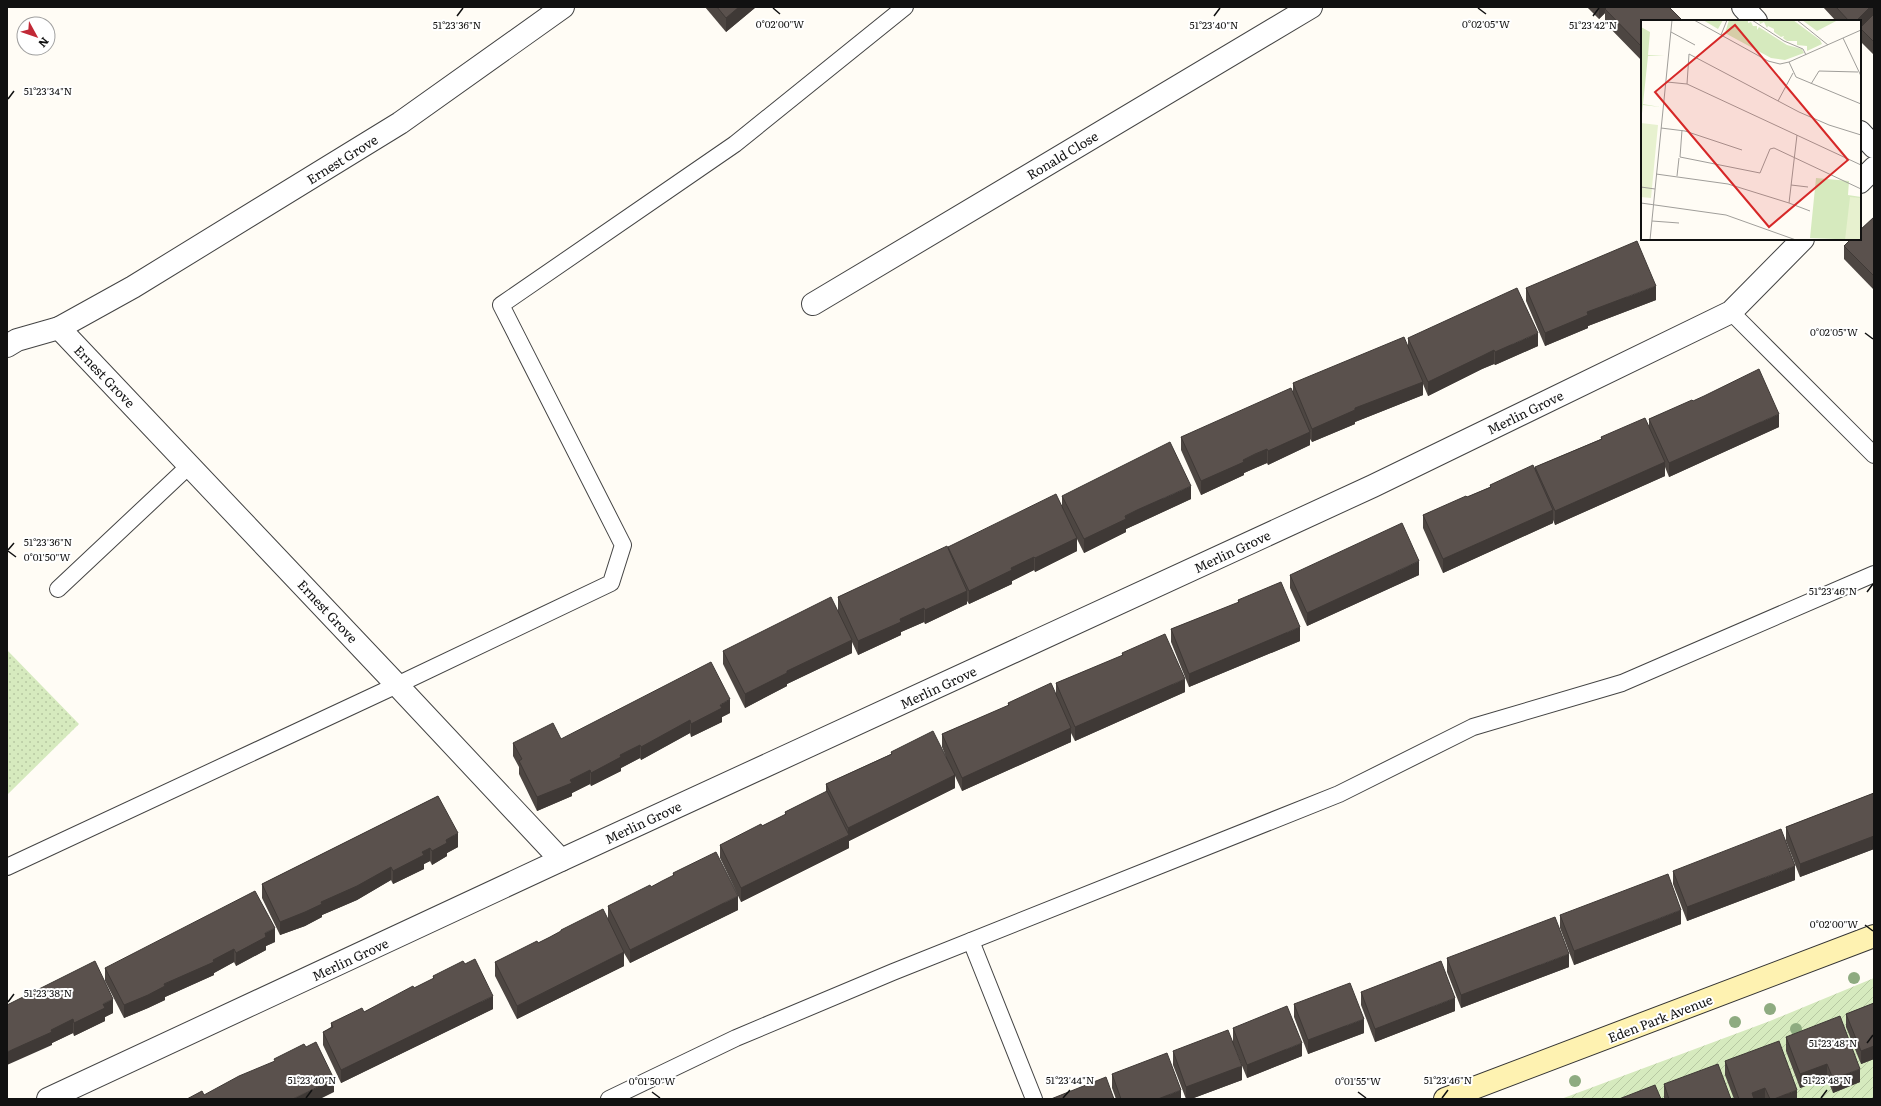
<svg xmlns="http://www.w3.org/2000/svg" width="1881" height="1106" font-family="Literata,serif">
<defs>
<pattern id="grass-dots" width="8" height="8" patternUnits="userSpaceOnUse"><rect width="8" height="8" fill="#d6eabe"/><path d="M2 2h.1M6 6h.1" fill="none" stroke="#b7c8a2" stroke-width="1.8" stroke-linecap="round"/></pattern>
<pattern id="garden-furrows" width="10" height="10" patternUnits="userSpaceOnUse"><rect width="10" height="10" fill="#d6eabe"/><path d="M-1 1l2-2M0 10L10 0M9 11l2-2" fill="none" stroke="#b7c8a2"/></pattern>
</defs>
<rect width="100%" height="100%" fill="#fffcf5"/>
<polygon fill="url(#grass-dots)" points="7,650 79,724 7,795"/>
<polygon fill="url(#garden-furrows)" points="1874,978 1874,1099 1561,1099 1770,1021"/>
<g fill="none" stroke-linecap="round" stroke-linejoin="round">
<g stroke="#444" stroke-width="18">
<g id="lane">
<polyline points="1731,312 1874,455"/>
<polyline points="58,589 190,465"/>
<polyline points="7,867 397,685 611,583 623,545 501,305 735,144 905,7"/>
<polyline points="971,941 1034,1099"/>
<polyline points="609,1099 736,1038 893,972 1339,794 1473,727 1622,683 1874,574"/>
</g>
</g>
<g stroke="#444" stroke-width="24">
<g id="street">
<polyline points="1743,7 1756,21"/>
<polyline points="1860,132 1874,147"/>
<polyline points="1860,182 1874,168"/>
<polyline points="813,304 1311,7"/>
<polyline points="7,346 17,340 59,328"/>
<polyline points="561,860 397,685 59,328 133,287 400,123 563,7"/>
<polyline points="48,1099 561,860 1373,486 1731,312 1803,239"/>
</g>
</g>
<g stroke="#333" stroke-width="24">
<polyline id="secondary" points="1445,1099 1874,936"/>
</g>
<use href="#lane" stroke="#fff" stroke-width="16"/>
<use href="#street" stroke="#fff" stroke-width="22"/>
<use href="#secondary" stroke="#fef2b1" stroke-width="22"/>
</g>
<g fill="#8eab80">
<circle cx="1854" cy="978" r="6"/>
<circle cx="1770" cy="1009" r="6"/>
<circle cx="1735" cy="1022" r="6"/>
<circle cx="1796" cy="1029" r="6"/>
<circle cx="1575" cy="1081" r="6"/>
</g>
<g fill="#4d4642">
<polygon points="705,7 756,7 726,32"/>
<polygon points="1587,7 1669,7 1642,21 1642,61 1605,23 1605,13 1599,19"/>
<polygon points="1823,7 1874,7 1874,55 1860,41 1860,21 1836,21"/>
<polygon points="1874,217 1874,290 1844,259 1844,246"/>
<polygon points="1526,288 1656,300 1588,326 1588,328 1545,346 1526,301"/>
<polygon points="1408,338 1538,346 1495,365 1494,364 1482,369 1428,396 1423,384 1423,395 1355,422 1355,424 1312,442 1310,439 1310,445 1268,465 1267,463 1255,468 1244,473 1244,475 1201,495 1181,450 1181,437 1293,393 1293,383 1408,347"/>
<polygon points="1693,401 1779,427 1669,477 1665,467 1665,476 1555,525 1553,520 1553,523 1443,573 1423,528 1423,515 1467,497 1490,487 1490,485 1535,471 1535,467 1601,439 1601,437 1649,428 1649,419"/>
<polygon points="1062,496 1191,499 1137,524 1126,529 1126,532 1084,553 1077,539 1077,551 1035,572 1034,570 1012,581 1012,584 969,604 967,601 967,604 925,624 924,622 901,632 901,635 858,655 852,642 852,653 787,684 787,686 745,708 723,664 723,651 838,611 838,597 948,548 948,547 1062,507"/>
<polygon points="1290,575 1419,575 1307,626 1290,588"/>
<polygon points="1238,600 1300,641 1189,687 1171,642 1171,629 1238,603"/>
<polygon points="1122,653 1185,692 1075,741 1071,733 1071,742 962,791 955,776 955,788 849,841 849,848 741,902 720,858 720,845 762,826 785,815 785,812 826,792 826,784 891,754 891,752 946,757 942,747 942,734 1008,706 1008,703 1056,693 1056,683 1122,656"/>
<polygon points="730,713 722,717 722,722 691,737 690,733 641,760 640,758 621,768 621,771 591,786 590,784 572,793 572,796 537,811 519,774 519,767 513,756 513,743 561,739"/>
<polygon points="1874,793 1874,849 1800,877 1786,841 1786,827"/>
<polygon points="438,796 458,847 447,853 447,856 432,865 430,861 424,864 424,869 393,884 391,880 357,900 322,915 322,917 305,926 280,935 262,898 262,884"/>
<polygon points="1673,871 1795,880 1687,921 1673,884"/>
<polygon points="673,873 738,910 630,963 624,953 624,966 517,1019 495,976 495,962 538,943 561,932 561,930 608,919 608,906 651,887 673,876"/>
<polygon points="1560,915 1681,924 1574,965 1560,928"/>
<polygon points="275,942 266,946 266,950 236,966 234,962 214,973 214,975 165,997 165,1000 148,1008 124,1018 105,981 105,968"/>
<polygon points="1447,958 1569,967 1461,1008 1447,972"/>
<polygon points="433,976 493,1009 341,1083 323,1045 323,1032 331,1027 331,1023 364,1012 433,979"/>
<polygon points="1361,992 1455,1011 1375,1042 1361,1005"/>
<polygon points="1874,1003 1874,1059 1861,1064 1846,1027 1846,1014"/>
<polygon points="1294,1004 1364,1033 1308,1054 1294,1017"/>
<polygon points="7,1005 113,1013 105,1017 105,1021 74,1036 73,1033 52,1043 52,1045"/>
<polygon points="1233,1028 1302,1056 1247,1078 1234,1046 1242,1080 1191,1099 1186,1099 1173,1065 1173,1051 1233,1041"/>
<polygon points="1786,1037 1860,1082 1833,1093 1827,1078 1800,1088 1786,1051"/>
<polygon points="1725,1061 1797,1099 1734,1099 1725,1075"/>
<polygon points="1112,1074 1181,1099 1116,1099 1112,1088"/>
<polygon points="1664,1084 1731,1099 1664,1099"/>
</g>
<g fill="#3f3936">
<polygon points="739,7 756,7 726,32 726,18"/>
<polygon points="1599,7 1611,7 1605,9 1605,13 1599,19"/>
<polygon points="1870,7 1874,7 1874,17 1860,28 1860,30 1860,21 1856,21"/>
<polygon points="1656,286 1656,300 1588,326 1588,328 1545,346 1545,333 1587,312"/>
<polygon points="1538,333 1538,346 1495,365 1495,352"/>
<polygon points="1494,350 1494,364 1482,369 1428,396 1428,382 1482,356"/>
<polygon points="1423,382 1423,395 1355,422 1355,424 1312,442 1312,429 1355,408"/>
<polygon points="1779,414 1779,427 1669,477 1669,463"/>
<polygon points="1310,432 1310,445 1268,465 1268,451"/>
<polygon points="1267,449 1267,463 1244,473 1244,475 1201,495 1201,481 1243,460"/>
<polygon points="1665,462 1665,476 1555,525 1555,511"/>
<polygon points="1191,486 1191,499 1137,524 1126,529 1126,532 1084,553 1084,539 1137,510"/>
<polygon points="1553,510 1553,523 1443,573 1443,559"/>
<polygon points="1077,538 1077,551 1035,572 1035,558"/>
<polygon points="1034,557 1034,570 1012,581 1012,584 969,604 969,591 1011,568"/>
<polygon points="1419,561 1419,575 1307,626 1307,613"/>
<polygon points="967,591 967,604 925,624 925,610"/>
<polygon points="924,608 924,622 901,632 901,635 858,655 858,641 900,619"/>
<polygon points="1300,627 1300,641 1189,687 1189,674"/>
<polygon points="852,640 852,653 787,684 787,686 745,708 745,694 787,671"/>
<polygon points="1185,679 1185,692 1075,741 1075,727"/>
<polygon points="730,699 730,713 722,717 722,722 691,737 691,724 720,705"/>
<polygon points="690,720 690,733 641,760 641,747"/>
<polygon points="1071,728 1071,742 962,791 962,778"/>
<polygon points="640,745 640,758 621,768 621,771 591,786 591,773 620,755"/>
<polygon points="590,770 590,784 572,793 572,796 537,811 537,797"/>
<polygon points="955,775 955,788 849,841 849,848 741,902 741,888 848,836 848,828"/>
<polygon points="458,833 458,847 447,853 447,856 432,865 432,851 446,840"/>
<polygon points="1874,836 1874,849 1800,877 1800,864"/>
<polygon points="430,848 430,861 424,864 424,869 393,884 393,871 422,852"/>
<polygon points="1795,866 1795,880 1687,921 1687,907"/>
<polygon points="391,867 391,880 357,900 322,915 322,917 305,926 280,935 280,922"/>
<polygon points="738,896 738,910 630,963 630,950"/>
<polygon points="1681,910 1681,924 1574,965 1574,951"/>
<polygon points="275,928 275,942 266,946 266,950 236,966 236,953 265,933"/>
<polygon points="234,949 234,962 214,973 214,975 165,997 165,1000 148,1008 124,1018 124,1005"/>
<polygon points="624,952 624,966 517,1019 517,1006"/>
<polygon points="1569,954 1569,967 1461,1008 1461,995"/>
<polygon points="493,996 493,1009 341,1083 341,1070"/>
<polygon points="1455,998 1455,1011 1375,1042 1375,1029"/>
<polygon points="113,999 113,1013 105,1017 105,1021 74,1036 74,1023 103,1004"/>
<polygon points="73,1019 73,1033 52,1043 52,1045 7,1065 7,1052"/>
<polygon points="1364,1019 1364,1033 1308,1054 1308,1040"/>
<polygon points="1302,1043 1302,1056 1247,1078 1247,1065"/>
<polygon points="1874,1046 1874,1059 1861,1064 1861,1051"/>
<polygon points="1827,1064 1827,1078 1800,1088 1800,1074"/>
<polygon points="1242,1066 1242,1080 1191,1099 1186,1099 1186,1087"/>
<polygon points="1860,1069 1860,1082 1833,1093 1833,1079"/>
<polygon points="334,1079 334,1092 320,1099 293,1099"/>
<polygon points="1765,1088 1765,1099 1752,1099 1752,1093"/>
<polygon points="1181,1090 1181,1099 1158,1099"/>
<polygon points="1797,1090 1797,1099 1774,1099"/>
</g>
<g fill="#5a514d" stroke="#3f3936">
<polygon points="717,7 739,7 726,18"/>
<polygon points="1607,7 1669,7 1683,21 1642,21 1642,47 1605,9"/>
<polygon points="1836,7 1870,7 1856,21 1849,21"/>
<polygon points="1874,14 1874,42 1860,28"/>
<polygon points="1874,217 1874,276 1844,246 1851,239 1860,239 1860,230"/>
<polygon points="1637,241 1656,286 1587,312 1588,315 1545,333 1526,288"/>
<polygon points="1517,288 1538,333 1495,352 1494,350 1482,356 1428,382 1408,338"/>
<polygon points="1404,337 1423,382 1355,408 1355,410 1312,429 1293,383"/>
<polygon points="1759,369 1779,414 1669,463 1649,419 1692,400 1693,401 1704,396"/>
<polygon points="1291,388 1310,432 1268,451 1267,449 1255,454 1243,460 1244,462 1201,481 1181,437"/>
<polygon points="1645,418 1665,462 1555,511 1535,467 1602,439 1601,437"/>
<polygon points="1170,442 1191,486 1137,510 1125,516 1126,519 1084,539 1062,496"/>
<polygon points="1533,465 1553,510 1443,559 1423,515 1466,496 1467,497 1491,487 1490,485"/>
<polygon points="1056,494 1077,538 1035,558 1034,557 1011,568 1012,570 969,591 948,547"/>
<polygon points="1402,523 1419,561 1307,613 1290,575"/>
<polygon points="947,546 967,591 925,610 924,608 900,619 901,622 858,641 838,597"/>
<polygon points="1281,582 1300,627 1189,674 1171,629 1239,602 1238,600"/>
<polygon points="831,597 852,640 787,671 787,673 745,694 723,651"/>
<polygon points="1165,634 1185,679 1075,727 1056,683 1123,655 1122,653"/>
<polygon points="711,662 730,699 720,705 722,708 691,724 690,720 641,747 640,745 620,755 621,757 591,773 590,770 570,780 572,783 537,797 519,761 522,759 513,743 553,723 561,739"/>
<polygon points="1051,683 1071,728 962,778 942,734 1009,705 1008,703"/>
<polygon points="933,731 955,775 848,828 826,784 892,754 891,752"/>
<polygon points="827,791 849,835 741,888 720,845 761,824 762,826 786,814 785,812"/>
<polygon points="1874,793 1874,836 1800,864 1786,827"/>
<polygon points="438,796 458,833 446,840 447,843 432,851 430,848 422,852 424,855 393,871 391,867 357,886 321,902 322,904 305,912 280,922 262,884"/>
<polygon points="1781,829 1795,866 1687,907 1673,871"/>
<polygon points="716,852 738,896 630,950 608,906 650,885 651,887 662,881 674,875 673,873"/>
<polygon points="1668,874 1681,910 1574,951 1560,915"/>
<polygon points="255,891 275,928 265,933 266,937 236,953 234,949 213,960 214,962 164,984 165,986 148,995 124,1005 105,968"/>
<polygon points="603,909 624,952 517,1006 495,962 537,941 538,943 550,937 561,931 561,930"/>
<polygon points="1555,917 1569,954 1461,995 1447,958"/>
<polygon points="475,959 493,996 341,1070 323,1032 333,1027 331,1023 362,1008 364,1012 413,986 414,988 434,978 433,976 463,961 465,964"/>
<polygon points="95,961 113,999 103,1004 105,1008 74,1023 73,1019 51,1030 52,1032 7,1052 7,1005"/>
<polygon points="1441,961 1455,998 1375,1029 1361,992"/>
<polygon points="1350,983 1364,1019 1308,1040 1294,1004"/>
<polygon points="1874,1003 1874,1046 1861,1051 1846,1014"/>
<polygon points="1287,1006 1302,1043 1247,1065 1233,1028"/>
<polygon points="1840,1016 1860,1069 1833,1079 1827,1064 1800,1074 1786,1037"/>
<polygon points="1228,1030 1242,1066 1186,1087 1173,1051"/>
<polygon points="1779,1041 1797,1090 1774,1099 1770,1099 1765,1088 1752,1093 1754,1099 1739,1099 1725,1061"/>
<polygon points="316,1042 334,1079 293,1099 187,1099 202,1091 204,1095 239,1076 275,1061 274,1059 304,1044 306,1047"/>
<polygon points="1167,1053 1181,1090 1158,1099 1121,1099 1112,1074"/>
<polygon points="1718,1064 1731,1099 1669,1099 1664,1084"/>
<polygon points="1106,1077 1114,1099 1051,1099"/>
<polygon points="1655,1085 1661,1099 1619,1099"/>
</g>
<path fill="none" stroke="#111" stroke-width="1.5" d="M773 8 780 14M1478 8 1486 14M457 16 463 8M1214 16 1220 8M1593 16 1599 8M8 99 14 91M1865 333 1873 339M8 550 14 543M8 551 16 557M1867 592 1873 584M1865 925 1873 931M8 1002 14 994M1867 1043 1873 1035M652 1092 660 1098M1358 1092 1366 1098M306 1098 312 1090M1063 1098 1070 1090M1442 1098 1448 1090M1821 1098 1827 1090"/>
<g text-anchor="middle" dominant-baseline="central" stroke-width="4" stroke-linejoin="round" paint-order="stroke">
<g font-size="13" fill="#111" stroke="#fff">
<text transform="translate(1062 155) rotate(-31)">Ronald Close</text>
<text transform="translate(342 159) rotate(-32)">Ernest Grove</text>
<text transform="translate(105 376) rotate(46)">Ernest Grove</text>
<text transform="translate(1525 412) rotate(-26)">Merlin Grove</text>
<text transform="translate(1232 551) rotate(-25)">Merlin Grove</text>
<text transform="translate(328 611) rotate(47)">Ernest Grove</text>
<text transform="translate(938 687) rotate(-25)">Merlin Grove</text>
<text transform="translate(643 822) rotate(-25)">Merlin Grove</text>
<text transform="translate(350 959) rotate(-25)">Merlin Grove</text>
<text transform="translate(1660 1018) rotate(-21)">Eden Park Avenue</text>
</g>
</g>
<g transform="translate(1641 20)">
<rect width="220" height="220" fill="#fffcf5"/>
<path d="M161 0H197L176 11ZM0 7 9 12 7 35 24 36H7L2 84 19 87 2 85 0 102ZM175 158 208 161 207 175 220 177V220L169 218Z" fill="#d6eabe"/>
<path d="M62 0H82L77 9ZM88 0H107V3L110 2 112 6H116V10L118 7 146 25 161 29 163 33 144 40 130 38 84 13ZM118 0H152L179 20 181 24 166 31V26L156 25V21H146L142 18 143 16 140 17 133 12V9L127 6 126 8 123 2 119 4Z" fill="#d6eabe"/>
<path d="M0 103 17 105 10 178 0 177ZM209 177 220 178V220H204Z" fill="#e7f1cf"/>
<path fill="none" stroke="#a09e9a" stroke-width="1" d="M53 0 127 41 139 44 148 42 220 10M111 0 143 21 162 29 165 35M156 0 187 25M30 12 54 25M80 15 86 0M202 18 220 56M148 42 155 57 220 84M26 62 46 64 220 145M46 64 48 34 158 92 188 105 220 115M170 64 178 51 217 52M137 81 152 53M20 108 44 111 101 130M41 110 39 137 119 153 129 129 133 128 220 169M15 154 87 164 148 183 156 115M36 156 38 138M150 165 167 167M0 167 14 169M0 183 85 195 155 220M148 183 169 191M11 201 38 203M9 220 31 0"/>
<path fill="#d62828" fill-opacity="0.15" stroke="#d62828" stroke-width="2" d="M94 5 207 140 128 207 14 72Z"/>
<rect width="220" height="220" fill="none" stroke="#111" stroke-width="2"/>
</g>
<g font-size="10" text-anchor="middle" fill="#111" stroke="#fff" stroke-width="4" stroke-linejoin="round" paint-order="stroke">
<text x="780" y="28">0°02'00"W</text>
<text x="1486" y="28">0°02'05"W</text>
<text x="457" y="29">51°23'36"N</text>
<text x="1214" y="29">51°23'40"N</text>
<text x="1593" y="29">51°23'42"N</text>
<text x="48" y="95">51°23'34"N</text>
<text x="1834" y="336">0°02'05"W</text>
<text x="48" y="546">51°23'36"N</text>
<text x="47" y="561">0°01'50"W</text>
<text x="1833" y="595">51°23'46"N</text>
<text x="1834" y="928">0°02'00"W</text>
<text x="48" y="997">51°23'38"N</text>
<text x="1833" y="1047">51°23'48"N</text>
<text x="312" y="1084">51°23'40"N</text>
<text x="1070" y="1084">51°23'44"N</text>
<text x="1448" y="1084">51°23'46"N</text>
<text x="1827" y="1084">51°23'48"N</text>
<text x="652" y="1085">0°01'50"W</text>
<text x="1358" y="1085">0°01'55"W</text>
</g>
<rect width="1881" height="1106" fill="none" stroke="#111111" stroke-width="16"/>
<g transform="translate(36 36) rotate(130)"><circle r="19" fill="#ffffff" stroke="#a0a0a0"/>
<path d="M0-3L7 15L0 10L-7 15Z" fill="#c12936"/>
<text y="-6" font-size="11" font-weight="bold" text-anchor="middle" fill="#111111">N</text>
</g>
</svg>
